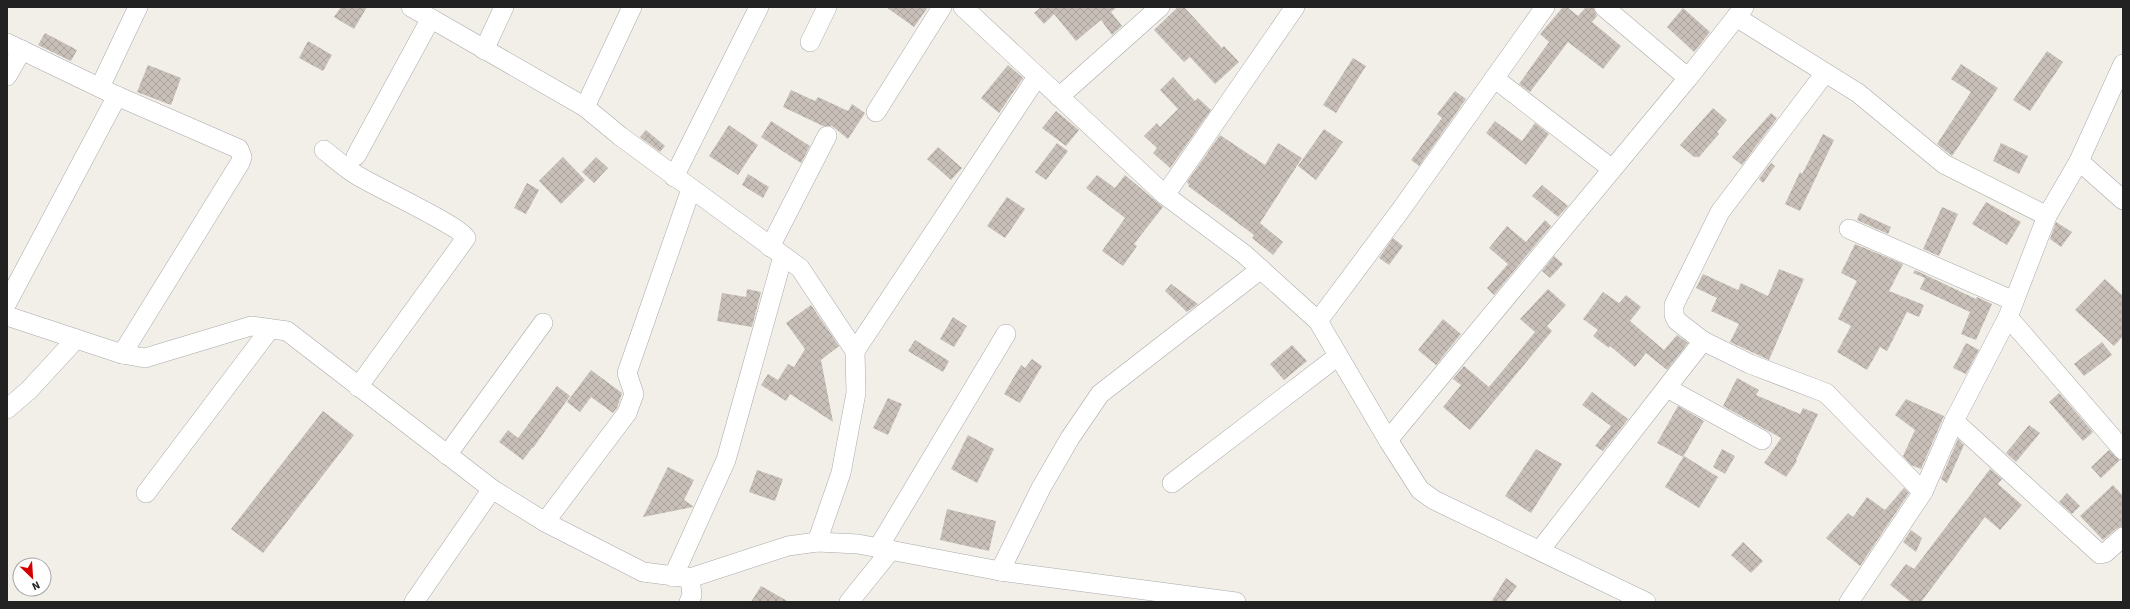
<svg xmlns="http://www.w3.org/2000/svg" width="2130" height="609" font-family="'Source Sans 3',sans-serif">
<defs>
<pattern id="building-cross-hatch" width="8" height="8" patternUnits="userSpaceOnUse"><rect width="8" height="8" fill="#c7bfb8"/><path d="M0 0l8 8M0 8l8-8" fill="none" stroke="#aba49e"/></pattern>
</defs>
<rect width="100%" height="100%" fill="#f2efe9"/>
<g fill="url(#building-cross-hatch)">
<polygon points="341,7 367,7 354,29 334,17"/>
<polygon points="886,7 928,7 914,27"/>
<polygon points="1041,7 1117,7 1111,12 1122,26 1112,35 1101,20 1076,41 1054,14 1044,24 1034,13"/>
<polygon points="1178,7 1184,7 1222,48 1224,46 1239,62 1215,84 1190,57 1184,62 1154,30"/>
<polygon points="1563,7 1567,7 1578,16 1586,7 1593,7 1597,16 1592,22 1621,46 1603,69 1568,42 1530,92 1519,84 1549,42 1540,34"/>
<polygon points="1683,8 1710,32 1694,52 1667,27"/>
<polygon points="45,33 77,50 71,61 38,45"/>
<polygon points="308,41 332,55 323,71 299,58"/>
<polygon points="2047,51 2063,62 2030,111 2013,100"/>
<polygon points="1353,58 1366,66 1336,113 1323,105"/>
<polygon points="1961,64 1998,88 1952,156 1937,144 1971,92 1951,79"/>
<polygon points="148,65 181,78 171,105 137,92"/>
<polygon points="1008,65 1023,78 999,113 981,98"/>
<polygon points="1173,77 1195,101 1198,98 1211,110 1170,168 1153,153 1157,148 1144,136 1157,123 1160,127 1178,109 1160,90"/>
<polygon points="791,90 815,101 818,97 848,111 852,104 865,113 848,139 832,126 823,126 783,107"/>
<polygon points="1455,91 1466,99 1419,166 1411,160 1442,118 1437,114"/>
<polygon points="1713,108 1727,120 1717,132 1719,134 1699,157 1694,157 1680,145"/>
<polygon points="1056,111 1079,130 1066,146 1042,128"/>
<polygon points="1771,113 1777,118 1742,165 1732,157"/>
<polygon points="771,121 810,146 801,163 761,137"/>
<polygon points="1495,121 1522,141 1535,123 1549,134 1526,165 1486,133"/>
<polygon points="729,125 758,145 738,175 709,156"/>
<polygon points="1324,129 1343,142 1316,180 1298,166"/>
<polygon points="646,130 665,146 660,152 640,137"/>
<polygon points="1823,134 1834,140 1800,211 1785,204 1800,172 1802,174"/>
<polygon points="1220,135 1265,165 1278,143 1302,158 1260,223 1283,242 1273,255 1252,238 1254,235 1188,186 1189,185 1187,182"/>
<polygon points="1057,143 1068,151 1046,180 1035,172"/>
<polygon points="2001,143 2028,156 2019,174 1993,161"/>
<polygon points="938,147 962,168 951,180 927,159"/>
<polygon points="563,157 585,180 561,204 539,181"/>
<polygon points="596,157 608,168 594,183 582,172"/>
<polygon points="1771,163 1775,166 1763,183 1759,179"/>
<polygon points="748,174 769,187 763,198 742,185"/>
<polygon points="1097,175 1115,188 1125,175 1163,207 1134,244 1137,246 1123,266 1102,251 1125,218 1086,188"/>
<polygon points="527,183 539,190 526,214 514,208"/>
<polygon points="1542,185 1568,206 1558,217 1532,196"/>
<polygon points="1007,197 1025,209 1005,238 987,226"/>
<polygon points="1986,202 2021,222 2007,245 1972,224"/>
<polygon points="1942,207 1958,214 1939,256 1923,249"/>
<polygon points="1860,213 1891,227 1888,234 1857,220"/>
<polygon points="1545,220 1551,226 1494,295 1487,288 1508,264 1489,248 1507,226 1526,242"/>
<polygon points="2056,222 2072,232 2061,247 2050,239"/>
<polygon points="1393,238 1403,246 1389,265 1379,258"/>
<polygon points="1855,244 1903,264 1889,291 1924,305 1919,317 1907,312 1887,351 1880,347 1867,370 1837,352 1851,326 1838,319 1857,281 1841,273"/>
<polygon points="1554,256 1563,264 1550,278 1542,271"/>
<polygon points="1779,269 1804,279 1769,360 1730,342 1739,324 1711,311 1717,298 1696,288 1703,274 1738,290 1741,283 1768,296"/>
<polygon points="1915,270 1976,299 1977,297 1992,304 1976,340 1961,334 1970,312 1920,289 1925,278 1913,273"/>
<polygon points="2105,279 2123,296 2123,336 2114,346 2075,310"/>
<polygon points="1171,284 1198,304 1187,312 1165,291"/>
<polygon points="747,289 761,292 752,327 717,321 722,293 746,297"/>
<polygon points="1548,289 1566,305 1547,326 1552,331 1470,430 1443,407 1461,385 1453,379 1464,366 1489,387 1535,332 1520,319"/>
<polygon points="1603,292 1619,303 1626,295 1641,307 1630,321 1664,350 1677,335 1688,343 1667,370 1646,353 1635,367 1610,346 1609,348 1593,336 1598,330 1583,319"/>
<polygon points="811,305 839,346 821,360 833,422 790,394 786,401 761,385 768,374 778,380 788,364 794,367 805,349 786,323"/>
<polygon points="953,317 967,326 954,347 940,339"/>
<polygon points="1443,319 1461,334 1436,365 1418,350"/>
<polygon points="915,340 949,361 943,372 908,351"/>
<polygon points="2102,342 2112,355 2084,376 2074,364"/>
<polygon points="1966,343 1979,350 1966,374 1953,368"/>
<polygon points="1292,345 1307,361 1284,380 1270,364"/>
<polygon points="1032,359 1042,366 1020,403 1004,394 1021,365 1025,368"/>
<polygon points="591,370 622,393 617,408 613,413 591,397 580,412 567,402"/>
<polygon points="1737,378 1759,390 1756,395 1800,414 1803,408 1818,414 1796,460 1797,461 1786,477 1764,463 1781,438 1723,406"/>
<polygon points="557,386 570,396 533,448 532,448 523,460 499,442 508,430 518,438"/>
<polygon points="1592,392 1628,419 1603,451 1595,446 1611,426 1582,405"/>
<polygon points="2059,393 2093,432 2083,441 2049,402"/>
<polygon points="888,398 902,404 888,435 873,428"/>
<polygon points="1906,399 1944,416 1921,469 1911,465 1903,456 1915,430 1895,415"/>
<polygon points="1678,406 1704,421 1683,457 1657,443"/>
<polygon points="323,411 354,435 263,553 231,529"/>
<polygon points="2029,425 2040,433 2016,462 2006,453"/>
<polygon points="968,435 994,449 977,483 951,469"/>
<polygon points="1958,439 1964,445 1947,483 1941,479"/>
<polygon points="1536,449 1562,464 1531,513 1505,496"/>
<polygon points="1722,449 1735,456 1725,474 1713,467"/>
<polygon points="2109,450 2120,460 2101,478 2091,467"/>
<polygon points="1684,456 1718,477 1699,508 1665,487"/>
<polygon points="668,467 694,480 684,500 693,506 693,507 643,517"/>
<polygon points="1990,469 2002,479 1998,484 2022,505 2000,530 1985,517 1921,602 1911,602 1890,585 1906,564 1914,569"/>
<polygon points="757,470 783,479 775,501 749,492"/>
<polygon points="2113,485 2123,496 2123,526 2116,529 2103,540 2080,516"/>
<polygon points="1904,488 1909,493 1860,566 1826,538 1848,513 1853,517 1867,497 1885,510"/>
<polygon points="2067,493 2080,506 2072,514 2059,502"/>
<polygon points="947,509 996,521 989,551 940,540"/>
<polygon points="1911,530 1922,538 1916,552 1903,542"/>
<polygon points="1743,542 1763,561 1751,573 1731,555"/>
<polygon points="1506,578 1517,586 1505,602 1491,602"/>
<polygon points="761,586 789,602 751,602"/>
</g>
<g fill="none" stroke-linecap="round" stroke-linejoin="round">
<g stroke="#a9a9a9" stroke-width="20">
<g id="street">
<polyline points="411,7 585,107 620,136 800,268 855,351 856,393 841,473 817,542"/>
<polyline points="963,7 1165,195 1244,254 1318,321 1388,440 1420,490 1434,500 1646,602"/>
<polyline points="1604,7 1688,78"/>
<polyline points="1736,17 1858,93 1944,164 2047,216"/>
<polyline points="810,42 827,7"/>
<polyline points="7,43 117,96 239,149 242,157 240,163 122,354"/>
<polyline points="484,50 504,7"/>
<polyline points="1825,73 1720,212 1674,305 1674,315 1677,321 1703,341 1750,364 1826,393 1923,492"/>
<polyline points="7,76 22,50"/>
<polyline points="1494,78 1612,169"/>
<polyline points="100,87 138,7"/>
<polyline points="1059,97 1160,7"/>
<polyline points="585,107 632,7"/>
<polyline points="876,112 942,7"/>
<path d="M324 150C334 158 344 167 355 174 373 186 459 225 466 238L358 387"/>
<polyline points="356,156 430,20"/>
<polyline points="2079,161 2123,200"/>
<polyline points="674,177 759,7"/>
<polyline points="1165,195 1295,7"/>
<polyline points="1849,229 2014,301"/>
<polyline points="770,247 827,136"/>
<polyline points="7,303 117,96"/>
<polyline points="7,316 122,354 145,358 251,326 287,331 492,489 545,522 643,572 690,578 788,546 817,542 858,544 1000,571 1236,602"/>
<polyline points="2008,317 2123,450"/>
<polyline points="1318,321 1400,211 1545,7"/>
<polyline points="855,351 1037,77"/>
<polyline points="1667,388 1762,440"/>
<polyline points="7,409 29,390 76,339"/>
<polyline points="1954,421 2100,554 2105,553 2123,537"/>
<polyline points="1388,440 1688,78 1744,7"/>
<polyline points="447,455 543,323"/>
<polyline points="1172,483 1338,356"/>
<polyline points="146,493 270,329"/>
<polyline points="545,522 627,413 634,394 627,373 691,189"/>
<polyline points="878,548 1006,334"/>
<polyline points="1540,550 1703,341"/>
<polyline points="1000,571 1041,488 1070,438 1100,394 1261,269"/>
<polyline points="673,577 726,460 783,256"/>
<polyline points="414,602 492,489"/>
<polyline points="689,602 692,595 690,578"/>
<polyline points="849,602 891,550"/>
<polyline points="1849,602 1923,492 1954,421 2008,317 2047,216 2079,161 2123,64"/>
</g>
</g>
<use href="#street" stroke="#fff" stroke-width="19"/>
</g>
<rect width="2130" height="609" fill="none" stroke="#222222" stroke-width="16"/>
<g transform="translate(32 577) rotate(155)"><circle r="19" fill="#ffffff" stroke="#a7a7a7"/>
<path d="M0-3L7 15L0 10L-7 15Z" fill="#d40000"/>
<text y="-6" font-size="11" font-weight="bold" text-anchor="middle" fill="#222222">N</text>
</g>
</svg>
